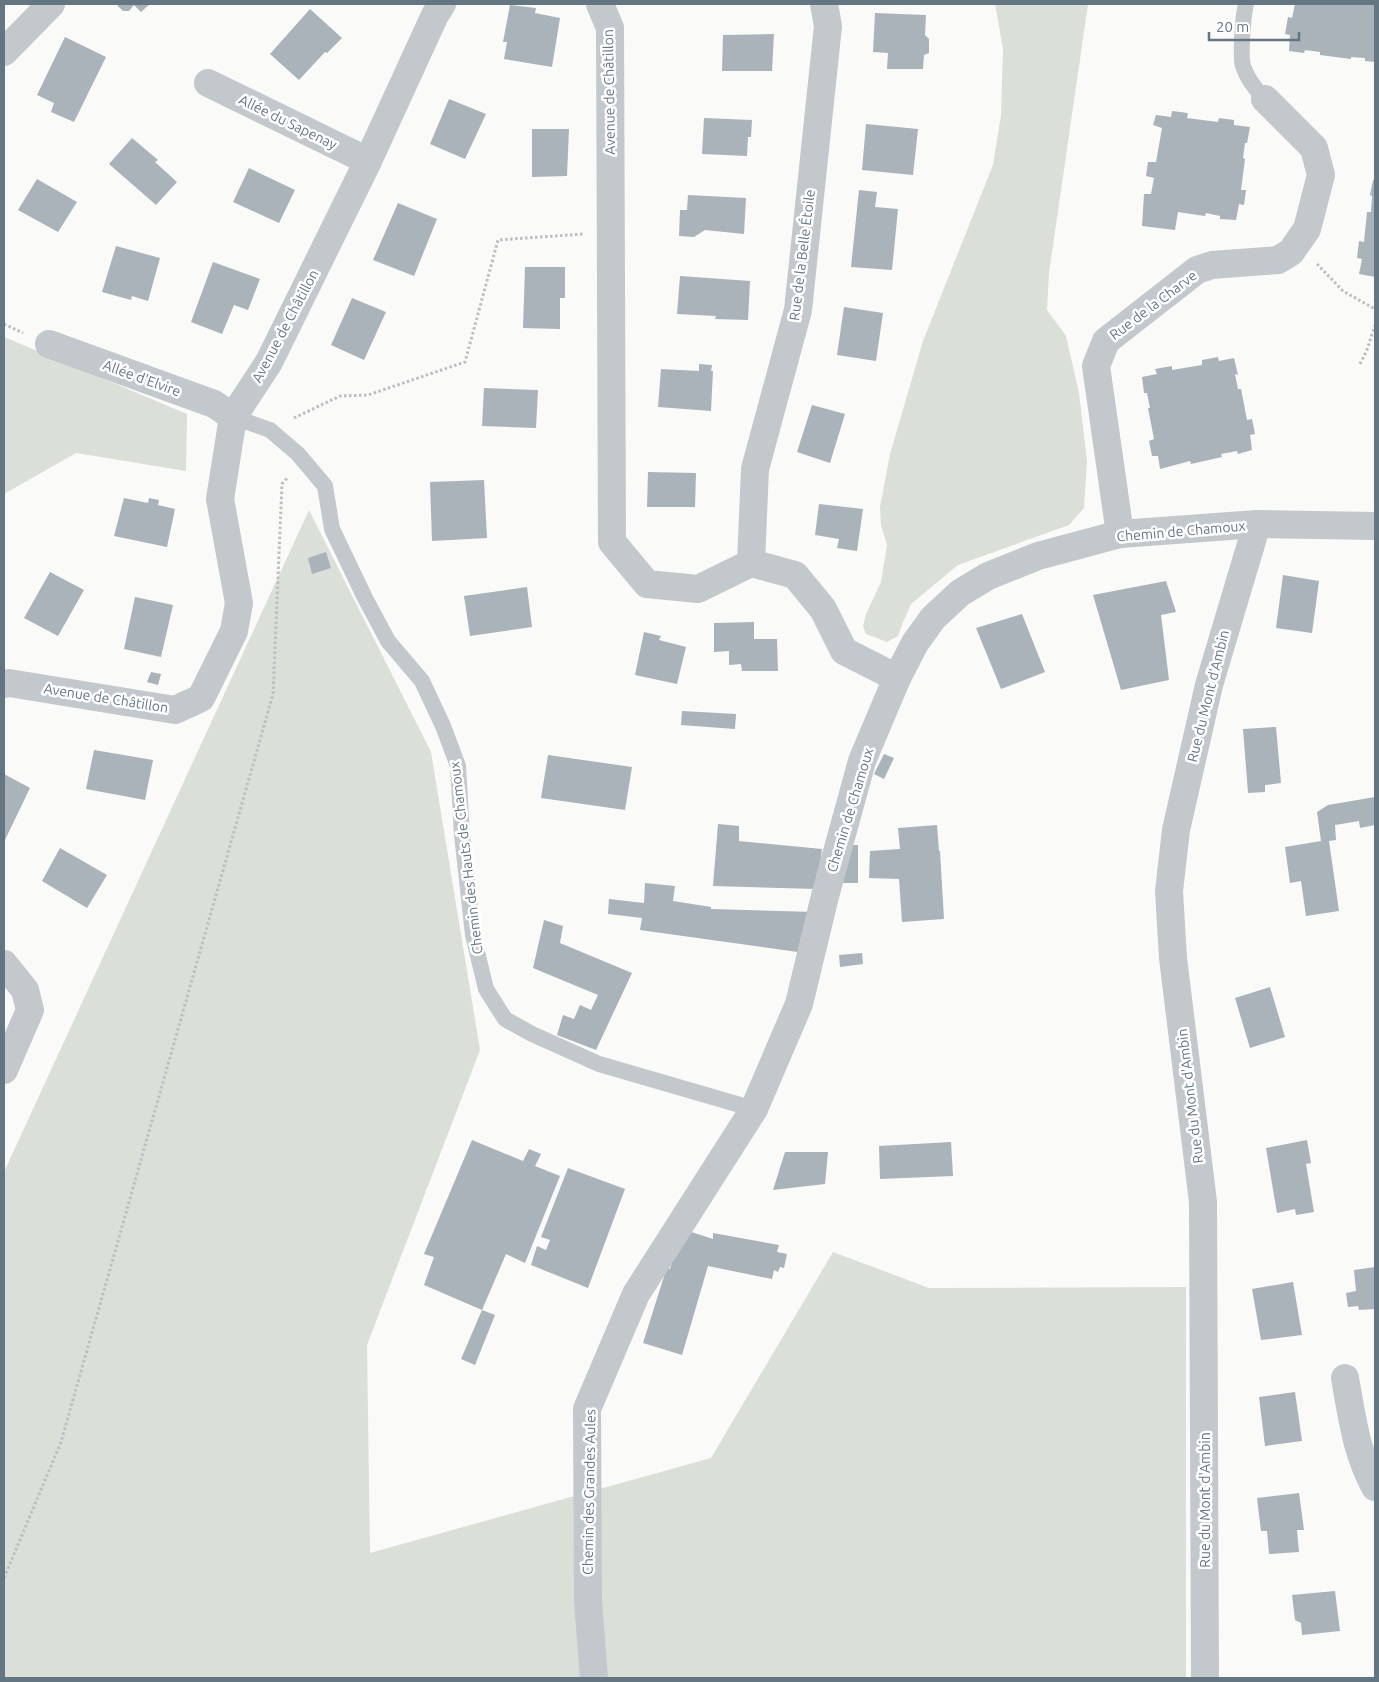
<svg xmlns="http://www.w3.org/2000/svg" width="1379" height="1682" font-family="Ubuntu,sans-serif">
<rect width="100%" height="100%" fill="#fafaf8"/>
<g fill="#dadfd7">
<polygon points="995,4 1088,4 1049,273 1047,310 1066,336 1079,393 1087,461 1084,508 1069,525 958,565 911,604 903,622 898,636 887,642 866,634 863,626 866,614 881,582 887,545 881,525 880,507 890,454 923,341 993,165 1001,115 1003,49"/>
<polygon points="4,337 187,414 186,471 76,453 4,494"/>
<polygon points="309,510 431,752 480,1050 367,1345 370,1553 711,1458 833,1252 929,1288 1186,1287 1186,1678 4,1678 4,1172"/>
</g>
<g fill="#aab3b9">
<polygon points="116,4 150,4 141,12 134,5 129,11 123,11"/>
<polygon points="1295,4 1375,4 1375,62 1365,61 1365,58 1351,57 1351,59 1320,55 1320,52 1305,50 1304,53 1289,51 1290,35 1285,34 1288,17 1292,18"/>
<polygon points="510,5 536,8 535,13 560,18 552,67 504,59 507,42 503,42"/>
<polygon points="310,9 342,38 327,53 325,52 299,80 270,54"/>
<polygon points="875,13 926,15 925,35 929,39 929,53 924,55 923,69 887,69 888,53 873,52"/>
<polygon points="774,34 772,71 722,71 723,35"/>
<polygon points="65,37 106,57 74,122 51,112 54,103 37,95"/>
<polygon points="449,99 486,114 465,159 430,144"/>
<polygon points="1172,111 1188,113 1187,118 1218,122 1219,118 1234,120 1234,125 1250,127 1247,143 1245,143 1243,158 1245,159 1241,190 1246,190 1244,205 1239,204 1236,220 1220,219 1220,216 1206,213 1205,216 1178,212 1175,230 1142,226 1144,194 1151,194 1154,178 1146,176 1148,162 1156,162 1162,128 1153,125 1156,115 1171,117"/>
<polygon points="704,118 752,120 751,137 748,137 747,156 702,154"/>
<polygon points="866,124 918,129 913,175 862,170"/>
<polygon points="532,129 569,129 567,176 532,177"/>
<polygon points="132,138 158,160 155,162 177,182 156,205 109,164"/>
<polygon points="249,168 295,190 279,223 233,202"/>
<polygon points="37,179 77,202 58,232 18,210"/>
<polygon points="1373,180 1375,180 1375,277 1359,274 1362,259 1357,258 1359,241 1364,242 1367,212 1371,212 1372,196 1370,195"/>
<polygon points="859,190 877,192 875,207 898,209 892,270 851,267"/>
<polygon points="688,195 746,198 744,234 705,230 694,237 679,236 680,210 687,210"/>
<polygon points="398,203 437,219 414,276 373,260"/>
<polygon points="116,246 160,258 148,301 132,296 131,300 102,292"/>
<polygon points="213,262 260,279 248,310 234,305 222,334 191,322"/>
<polygon points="525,267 565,267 565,298 560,298 560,329 523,328"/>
<polygon points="680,276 750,281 748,320 715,319 716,316 677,314"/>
<polygon points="352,298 386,312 364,360 331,345"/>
<polygon points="844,307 883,313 876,361 837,355"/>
<polygon points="1218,357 1219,361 1234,358 1238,375 1235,374 1238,389 1241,389 1247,420 1252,419 1255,434 1250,435 1252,450 1238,454 1237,451 1221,454 1222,457 1191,464 1190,461 1160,469 1158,456 1152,456 1149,441 1154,439 1148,408 1150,408 1147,393 1144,393 1142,377 1157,374 1155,369 1172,366 1172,370 1202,365 1202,360"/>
<polygon points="699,364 712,365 711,371 713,371 711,411 658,407 661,369 699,371"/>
<polygon points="484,388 538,390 536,428 482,426"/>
<polygon points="812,405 845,414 830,463 797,452"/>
<polygon points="648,472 696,473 695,507 647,507"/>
<polygon points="484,480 487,538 432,541 430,482"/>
<polygon points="124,498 148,503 149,498 159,500 158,505 175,509 167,547 114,536"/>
<polygon points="819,504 863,509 857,551 837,548 839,539 815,535"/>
<polygon points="326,552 331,568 312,574 308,558"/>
<polygon points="50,572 84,590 58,636 24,618"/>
<polygon points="1283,575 1319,581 1312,633 1276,628"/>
<polygon points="1166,581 1176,612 1161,615 1169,680 1121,690 1093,595"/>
<polygon points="527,587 532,627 470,636 464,596"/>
<polygon points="135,597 173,605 161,657 124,649"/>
<polygon points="1022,614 1045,672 1001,689 976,628"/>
<polygon points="754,622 754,639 777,639 778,671 742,671 741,664 729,665 729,651 714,652 714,623"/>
<polygon points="644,632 661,636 659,640 686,647 677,684 635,675"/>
<polygon points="151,672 161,674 158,685 147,682"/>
<polygon points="682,711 736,714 735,729 681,725"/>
<polygon points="1276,727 1281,783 1265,785 1265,792 1248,793 1243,729"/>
<polygon points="94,750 153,760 145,800 86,789"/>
<polygon points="884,754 894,758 884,779 874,774"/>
<polygon points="548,755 632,767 625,810 541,798"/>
<polygon points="4,774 30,788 4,842"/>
<polygon points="1375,797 1375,825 1360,828 1359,821 1335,825 1336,840 1329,841 1339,911 1306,916 1301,881 1290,883 1285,847 1321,841 1317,812 1328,805"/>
<polygon points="718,824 739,826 739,841 822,849 817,889 713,886"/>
<polygon points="937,825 939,851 940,851 944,919 902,922 899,879 869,878 870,851 900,849 898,828"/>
<polygon points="848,845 858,845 858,883 841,883"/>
<polygon points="60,848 107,875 87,908 42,881"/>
<polygon points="645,883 675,886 673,901 711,907 711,909 814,912 805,953 640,930 642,918 608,914 609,899 644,903"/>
<polygon points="544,920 563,926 560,943 632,973 596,1050 557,1035 563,1015 574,1019 580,1005 591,1010 598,995 533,968"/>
<polygon points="862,953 863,964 840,967 839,955"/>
<polygon points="1270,987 1285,1037 1250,1048 1235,998"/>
<polygon points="472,1140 523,1161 529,1149 541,1154 535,1166 560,1176 525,1263 506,1254 482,1310 424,1285 434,1257 424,1254"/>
<polygon points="1307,1140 1311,1163 1306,1164 1314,1212 1296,1215 1295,1209 1277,1213 1266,1148"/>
<polygon points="951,1142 953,1176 880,1179 879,1146"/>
<polygon points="785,1152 828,1152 825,1184 773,1190"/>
<polygon points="568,1168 625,1189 588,1288 531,1265 537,1246 546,1250 550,1240 541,1237"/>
<polygon points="682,1229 713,1239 713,1233 779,1245 777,1252 787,1254 784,1268 780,1267 778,1272 774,1270 772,1279 708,1266 682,1355 643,1343 667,1267 670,1269"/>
<polygon points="1375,1267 1375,1309 1359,1310 1358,1306 1348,1307 1346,1293 1356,1291 1354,1270"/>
<polygon points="1293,1282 1302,1335 1261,1340 1252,1289"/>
<polygon points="482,1310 495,1315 475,1365 461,1359"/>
<polygon points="1295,1392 1302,1441 1265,1446 1259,1397"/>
<polygon points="1299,1493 1304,1530 1297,1530 1299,1552 1269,1554 1267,1531 1261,1531 1257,1498"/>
<polygon points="1335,1591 1340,1631 1302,1635 1301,1623 1295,1620 1292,1595"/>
</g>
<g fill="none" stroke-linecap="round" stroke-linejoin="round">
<g stroke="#bbbfc2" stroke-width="3" stroke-dasharray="2.5 2.5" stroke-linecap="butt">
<polyline points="1317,264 1343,291 1375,309"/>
<polyline points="4,324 23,333"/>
<polyline points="1360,364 1367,350 1375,325"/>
<polyline points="294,418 340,396 368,395 465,362 498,240 583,234"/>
<polyline points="4,1578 61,1442 273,694 282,484 288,477"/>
</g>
<g stroke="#c3c8cc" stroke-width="16">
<path d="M1246 4C1243 16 1240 55 1243 66 1247 78 1256 90 1265 99"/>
<polyline points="233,417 270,430 298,454 325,486 332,529 365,598 388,641 422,681 443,726 458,766 462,835 473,935 486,989 505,1019 532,1034 599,1064 754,1109"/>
</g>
<g stroke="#c3c8cc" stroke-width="28">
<polyline points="600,4 610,28 612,542 647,584 698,589 751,563 795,575 823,609 844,651 897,678"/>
<polyline points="4,52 51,4"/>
<polyline points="208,83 368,161"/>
<polyline points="49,344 214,404 233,417"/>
<polyline points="1120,534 1096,366 1106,341 1197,270 1212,265 1278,260 1291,252 1307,229 1321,175 1314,148 1265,99"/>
<polyline points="751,563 755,469 798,310 828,26 824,4"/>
<polyline points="4,684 9,683 175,710 201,698 234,631 239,603 220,499 233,417 269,362 368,161 435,15 442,4"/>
<polyline points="4,964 25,990 30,1010 4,1070"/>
<path d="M1345 1378C1352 1417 1356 1452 1375 1487"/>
<polyline points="594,1678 588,1601 587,1409 636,1294 754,1109 799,1004 825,896 862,761 897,678 915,643 933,618 960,593 988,576 1038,556 1120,534 1257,524 1375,526"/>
<polyline points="1205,1678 1203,1202 1173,958 1169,891 1176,830 1209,685 1257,524"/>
</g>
</g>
<g text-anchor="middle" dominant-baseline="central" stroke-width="5" stroke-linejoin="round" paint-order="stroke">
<g font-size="14" fill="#657683" stroke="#fff">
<text transform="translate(609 92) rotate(-91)">Avenue de Châtillon</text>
<text transform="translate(288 122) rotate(26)">Allée du Sapenay</text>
<text transform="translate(802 255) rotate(-83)">Rue de la Belle Étoile</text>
<text transform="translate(1153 305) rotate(-37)">Rue de la Charve</text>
<text transform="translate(285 326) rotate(-62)">Avenue de Châtillon</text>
<text transform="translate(142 378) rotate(20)">Allée d'Elvire</text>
<text transform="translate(1181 531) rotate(-5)">Chemin de Chamoux</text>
<text transform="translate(1208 696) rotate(-76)">Rue du Mont d'Ambin</text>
<text transform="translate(106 698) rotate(9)">Avenue de Châtillon</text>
<text transform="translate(850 810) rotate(-73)">Chemin de Chamoux</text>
<text transform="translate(466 858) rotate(-97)">Chemin des Hauts de Chamoux</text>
<text transform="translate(1190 1096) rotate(-97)">Rue du Mont d'Ambin</text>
<text transform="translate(589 1492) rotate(-89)">Chemin des Grandes Aules</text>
<text transform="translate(1205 1500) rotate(-90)">Rue du Mont d'Ambin</text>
</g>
</g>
<rect width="1379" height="1682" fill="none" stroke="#657683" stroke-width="10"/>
<path d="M1209 32v8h90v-8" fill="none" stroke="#657683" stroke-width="2.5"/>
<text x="1216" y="32" font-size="15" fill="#657683" stroke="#ffffff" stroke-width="4" paint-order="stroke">20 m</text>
</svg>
